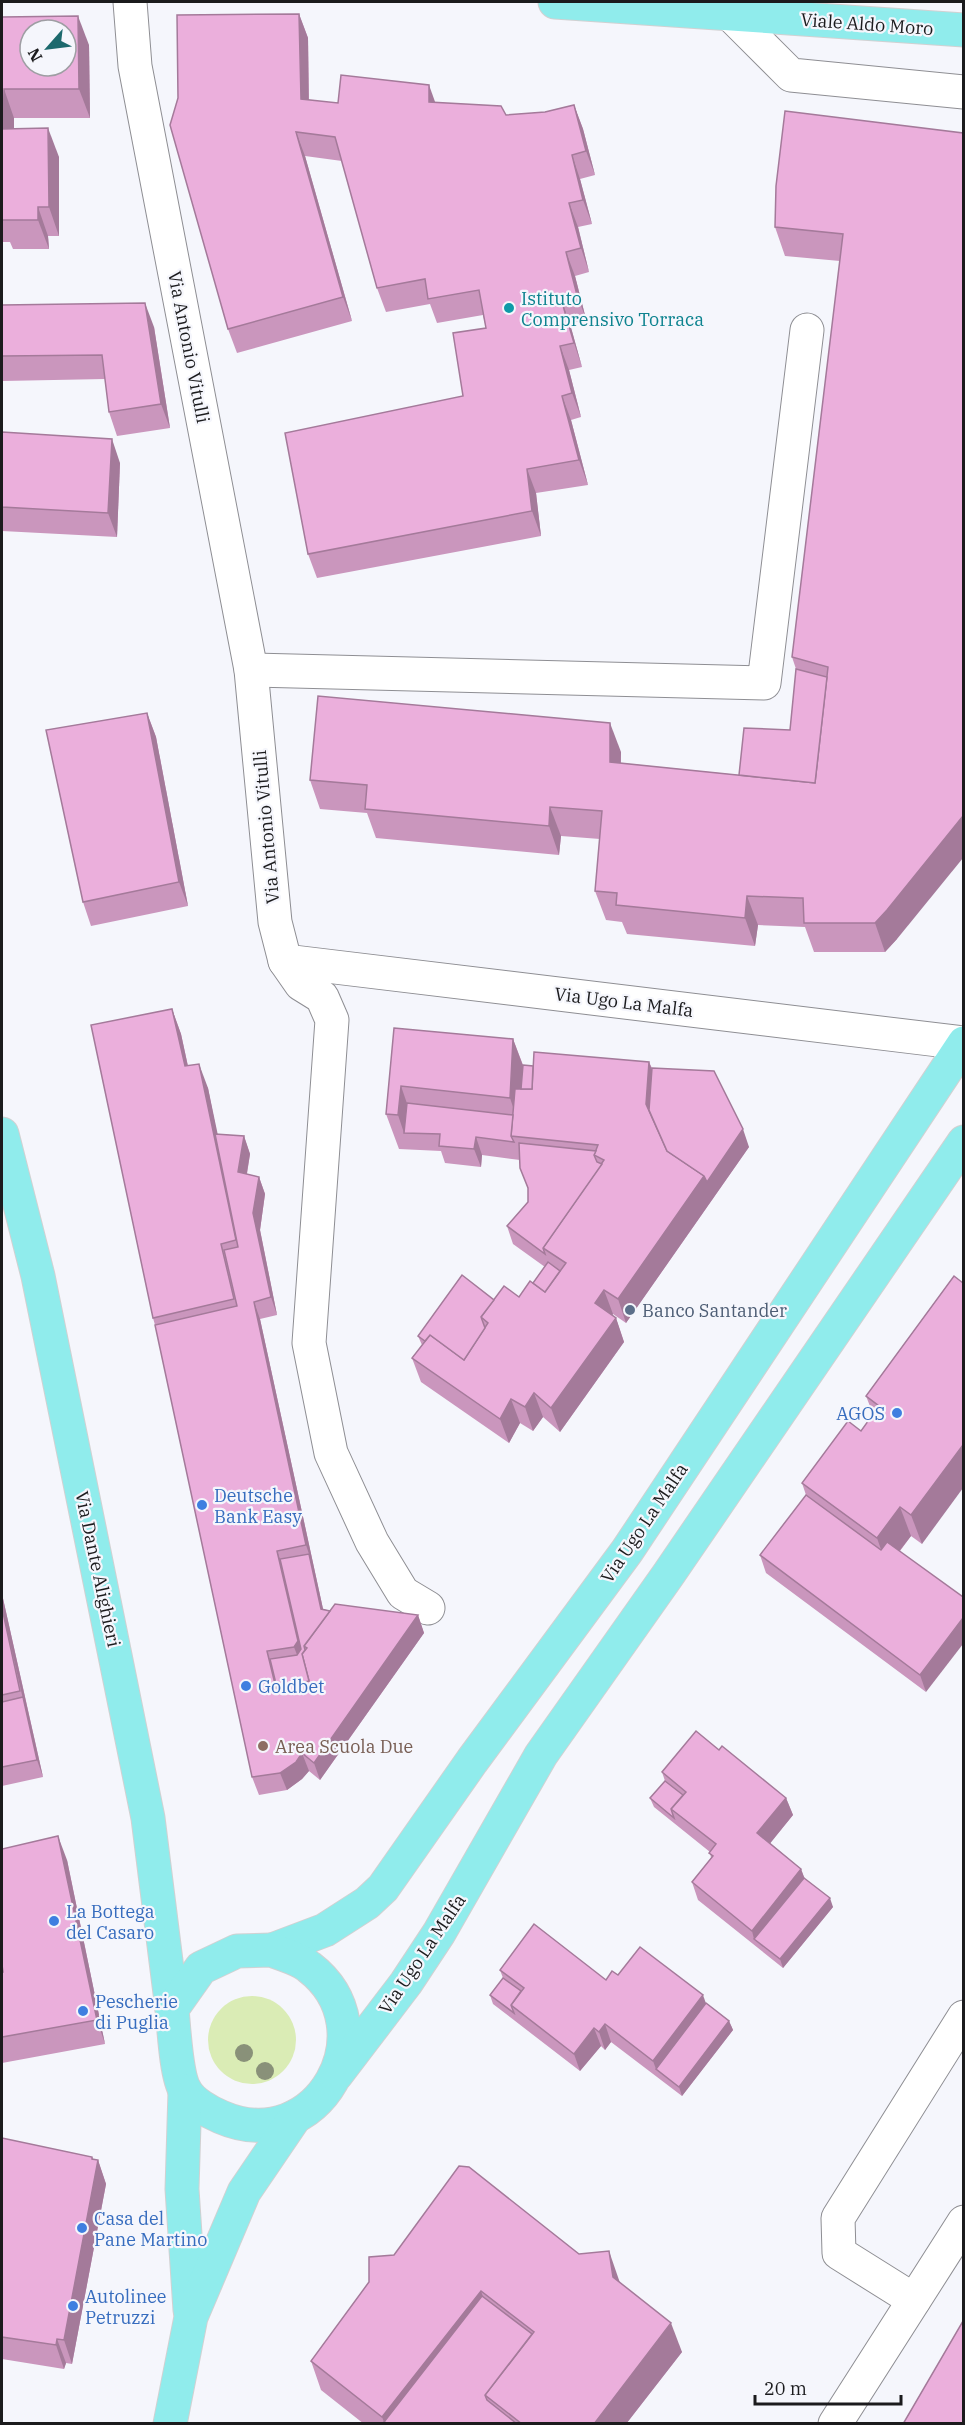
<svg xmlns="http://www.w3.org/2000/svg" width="965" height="2425" font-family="'IBM Plex Serif',serif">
<rect width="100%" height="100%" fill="#f5f6fc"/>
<circle fill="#daecb5" cx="252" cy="2040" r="44"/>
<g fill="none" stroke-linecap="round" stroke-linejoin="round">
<g stroke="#8e8e93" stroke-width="35">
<g id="minor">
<polyline points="130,2 135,66 251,670 275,922 285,961 301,984 322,997 332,1020 309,1343 331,1453 372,1542 403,1593 428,1608"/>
<polyline points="730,14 791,75 964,92"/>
<polyline points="251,670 764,683 807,330"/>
<polyline points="285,961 963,1043"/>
<polyline points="914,2300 839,2253 838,2218 964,2017"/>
<polyline points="835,2424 964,2222"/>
</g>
</g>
<g stroke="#d1d1d2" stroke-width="35">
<g id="major">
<polyline points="555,2 964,30"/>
<polyline points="2,1134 38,1276 148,1818 172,2009"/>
<polyline points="272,1950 325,1930 367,1903 383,1888 472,1761 627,1551 964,1043"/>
<path d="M272 1950C283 1955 300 1959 309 1967 390 2029 318 2159 221 2117 209 2112 191 2102 185 2090 176 2075 174 2028 172 2009L201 1968 237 1951Z"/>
<polyline points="336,2075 406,1983 439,1933 541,1755 668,1575 964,1142"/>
<polyline points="185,2091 182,2189 190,2310"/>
<polyline points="170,2424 191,2317 244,2192 295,2117"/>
</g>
</g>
<use href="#minor" stroke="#fff" stroke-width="33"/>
<use href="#major" stroke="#90ecec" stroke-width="33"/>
</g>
<g fill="#899179">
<circle cx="244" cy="2053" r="9"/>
<circle cx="265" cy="2071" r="9"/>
</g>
<g fill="#ca96bd">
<polygon points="299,14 308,38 309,100 338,103 435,102 506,115 545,112 574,105 583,129 595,175 580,179 592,224 578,227 589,272 575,276 586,319 570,324 582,367 569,370 581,417 571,420 588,485 536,493 541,536 317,578 308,554 463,396 486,328 483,315 437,323 430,304 386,312 377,288 342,161 305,156 352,321 237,353 228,329"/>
<polygon points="2,17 89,45 90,118 14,118 14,129 59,157 59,236 48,236 49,249 13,249 10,242 2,242"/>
<polygon points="963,133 897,939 885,952 814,952 805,927 758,925 755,946 627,934 622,922 606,920 595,891 600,839 561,836 559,855 376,838 367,813 320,809 310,780 621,752 621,763 739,775 790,730 796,669 792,657 840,261 785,256 775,227"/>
<polygon points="2,305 154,327 170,428 117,436 109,412 105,379 2,381"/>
<polygon points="2,432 120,463 117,537 2,531"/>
<polygon points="147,713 156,737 188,906 91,926 83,902"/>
<polygon points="172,1009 181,1034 188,1066 208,1088 217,1134 244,1136 250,1154 247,1174 259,1177 265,1194 260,1230 277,1315 260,1319 323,1609 330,1611 418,1615 424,1633 320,1780 309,1771 302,1779 287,1790 259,1795 252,1777 155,1325 153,1318"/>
<polygon points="394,1028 513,1039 523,1065 533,1066 649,1062 652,1068 749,1147 626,1323 613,1314 612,1315 616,1318 624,1342 560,1432 543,1417 533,1431 520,1423 509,1443 421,1382 412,1358 422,1345 418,1336 494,1300 519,1297 533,1283 545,1267 513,1244 507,1226 528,1202 528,1189 520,1160 482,1155 481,1167 445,1163 441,1151 399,1149 386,1114"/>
<polygon points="954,1276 922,1544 911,1536 900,1551 926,1692 766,1573 760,1555 806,1495 802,1483 861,1431 873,1414 866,1396"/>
<polygon points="2,1594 43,1777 2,1786"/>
<polygon points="719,1750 786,1798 793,1815 770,1843 801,1869 804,1878 833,1907 783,1968 698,1900 692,1882 711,1858 710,1852 654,1807 650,1798 665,1781 662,1772"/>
<polygon points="67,1860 105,2044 2,2063 2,1972 3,1972"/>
<polygon points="500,1970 606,1980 618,1975 706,2003 729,2021 733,2030 682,2096 611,2042 605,2050 601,2046 580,2071 493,2004 490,1995 503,1978"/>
<polygon points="2,2138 98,2160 106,2184 72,2364 66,2363 64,2369 2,2359"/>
<polygon points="579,2254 619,2280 620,2283 682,2352 626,2424 364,2424 321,2390 311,2361 369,2282"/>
</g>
<g fill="#a47a9a">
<polygon points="299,14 308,38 309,123 301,99"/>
<polygon points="78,16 89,45 90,118 79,89"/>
<polygon points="429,85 438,110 429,102"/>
<polygon points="4,89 14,118 14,158 3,129"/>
<polygon points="574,105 583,129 595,175 586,151"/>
<polygon points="48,128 59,157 59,236 49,207"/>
<polygon points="296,132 305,156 352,321 343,297"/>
<polygon points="572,155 580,179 592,224 583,200"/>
<polygon points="569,203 578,227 589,272 581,248"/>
<polygon points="38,207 48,236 49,249 38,220"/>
<polygon points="566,252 575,276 586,319 577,295"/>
<polygon points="561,299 570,324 582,367 574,343"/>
<polygon points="145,303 154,327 170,428 161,404"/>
<polygon points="560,346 569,370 581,417 572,393"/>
<polygon points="562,396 571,420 588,485 579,460"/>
<polygon points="112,439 120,463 117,537 108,513"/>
<polygon points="527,469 536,493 541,536 532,511"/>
<polygon points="147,713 156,737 188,906 179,882"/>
<polygon points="610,723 621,752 620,791 610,762"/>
<polygon points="550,807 561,836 559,855 549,826"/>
<polygon points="963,816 963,858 897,939 885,952 875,923"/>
<polygon points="747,896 758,925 755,946 745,918"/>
<polygon points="172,1009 181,1034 193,1090 185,1066"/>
<polygon points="513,1039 526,1074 516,1116 510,1098"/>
<polygon points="649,1062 658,1086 655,1125 646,1104"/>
<polygon points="199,1064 208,1088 245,1264 236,1240"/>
<polygon points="401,1086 413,1121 404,1133 398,1115"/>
<polygon points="743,1129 749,1147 626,1323 618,1299 704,1176"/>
<polygon points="244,1136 250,1154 244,1190 238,1172"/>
<polygon points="476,1137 482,1155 481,1167 474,1149"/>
<polygon points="259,1177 265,1194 260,1230 277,1315 271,1297 253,1213"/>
<polygon points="604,1290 613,1314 604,1327 595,1303"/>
<polygon points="254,1302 260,1319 325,1618 321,1609 309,1554 306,1545"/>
<polygon points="616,1318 624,1342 560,1432 551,1408"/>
<polygon points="534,1393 543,1417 533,1431 525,1407"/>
<polygon points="511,1399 520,1423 509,1443 500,1419"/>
<polygon points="963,1445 963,1488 922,1544 911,1515"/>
<polygon points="900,1507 911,1536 887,1567 877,1538"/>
<polygon points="277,1551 283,1568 305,1658 301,1665 294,1647"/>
<polygon points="2,1594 29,1715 43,1777 37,1760 2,1608"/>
<polygon points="418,1615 424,1633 320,1780 314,1763"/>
<polygon points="963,1618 963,1644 926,1692 920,1675"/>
<polygon points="302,1753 309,1771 302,1779 287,1790 280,1773"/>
<polygon points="786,1798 793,1815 764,1851 757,1833"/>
<polygon points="58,1836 67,1860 105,2044 97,2020"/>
<polygon points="801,1869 808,1887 754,1939 752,1931"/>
<polygon points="830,1898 833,1907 783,1968 780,1959"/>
<polygon points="703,1995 709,2012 656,2069 653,2061"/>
<polygon points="729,2021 733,2030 682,2096 679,2087"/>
<polygon points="605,2024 611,2042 605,2050 599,2032"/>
<polygon points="594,2028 601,2046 580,2071 574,2054"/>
<polygon points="92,2157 96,2168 98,2160 106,2184 72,2364 64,2340"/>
<polygon points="609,2251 619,2280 623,2306 613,2277"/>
<polygon points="481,2291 491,2320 384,2422 382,2417"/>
<polygon points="671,2323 682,2352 626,2424 594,2424"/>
<polygon points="57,2339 66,2363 64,2369 56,2345"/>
</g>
<g fill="#ebafdc" stroke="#a47a9a" stroke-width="1.5" fill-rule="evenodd">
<polygon points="299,14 301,99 338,103 341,75 429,85 429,102 501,106 506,115 545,112 574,105 586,151 572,155 583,200 569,203 581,248 566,252 577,295 561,299 574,343 560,346 572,393 562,396 579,460 527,469 532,511 308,554 285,433 463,396 453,333 486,328 479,290 428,299 425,279 377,288 335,137 296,132 343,297 228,329 170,125 178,98 177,15"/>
<path d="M78 16 79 89H4L3 129 48 128 49 207H38V220H2V17ZM30 30H66V66H30Z"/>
<polygon points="785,111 963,133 963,816 887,910 875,923 804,923 803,898 800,898 747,896 745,918 616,905 617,893 595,891 602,811 550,807 549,826 365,809 367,785 310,780 318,696 610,723 610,762 815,783 828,667 792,657 843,234 775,227 776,186"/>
<polygon points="145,303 161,404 109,412 102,355 2,356 2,305"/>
<polygon points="2,432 112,439 108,513 2,507"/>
<polygon points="796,669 827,677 815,783 739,775 744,728 790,730"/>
<polygon points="147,713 179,882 83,902 46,730"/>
<polygon points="172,1009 185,1066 199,1064 236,1240 221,1244 234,1299 153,1318 91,1025"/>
<polygon points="394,1028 513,1039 510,1098 401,1086 398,1115 386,1114"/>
<polygon points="534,1052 649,1062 646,1104 667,1151 704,1176 618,1299 604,1290 595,1303 616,1318 551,1408 534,1393 525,1407 511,1399 500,1419 412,1358 430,1335 464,1360 488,1323 481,1317 504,1286 519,1297 530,1281 545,1292 566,1263 543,1248 604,1160 594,1155 598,1145 511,1136 515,1089 532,1089"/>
<polygon points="523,1065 533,1066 532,1089 521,1089"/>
<polygon points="652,1068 714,1071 743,1129 707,1182 704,1176 667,1151 649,1110"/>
<polygon points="407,1103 513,1115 511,1136 514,1142 476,1137 474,1149 439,1146 440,1134 404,1133"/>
<polygon points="215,1134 244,1136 238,1172 259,1177 253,1213 271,1297 254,1302 306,1545 277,1551 298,1641 294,1647 267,1651 276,1688 309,1681 302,1654 307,1648 304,1646 335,1604 418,1615 314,1763 302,1753 296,1762 280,1773 252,1777 155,1325 237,1306 224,1250 238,1247"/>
<polygon points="519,1143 596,1151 594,1155 597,1162 602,1164 543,1248 545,1254 507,1226 528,1202 528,1188 520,1168"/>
<polygon points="548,1262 560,1271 545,1292 533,1283"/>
<polygon points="462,1275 494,1300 481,1317 485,1328 464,1360 430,1335 425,1341 418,1336"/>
<polygon points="954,1276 963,1283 963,1445 911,1515 900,1507 877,1538 802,1483 848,1421 861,1431 879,1406 866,1396"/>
<polygon points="806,1495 881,1550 887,1542 963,1597 963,1618 920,1675 760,1555"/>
<polygon points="309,1554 321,1609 330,1611 304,1646 305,1650 302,1654 309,1681 277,1688 270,1659 297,1655 301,1649 280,1559"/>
<polygon points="2,1608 20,1691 2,1695"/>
<polygon points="23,1697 37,1760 2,1767 2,1702"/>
<polygon points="696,1731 719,1750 722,1746 786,1798 757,1833 801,1869 752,1931 692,1882 713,1856 709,1853 716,1844 671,1809 686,1792 662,1772"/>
<polygon points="665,1781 683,1795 671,1809 674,1818 650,1798"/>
<polygon points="58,1836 97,2020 2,2037 2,1972 3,1972 2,1965 2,1849"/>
<polygon points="804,1878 830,1898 780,1959 754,1939"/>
<polygon points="534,1924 606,1980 612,1971 618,1975 640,1947 703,1995 653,2061 605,2024 599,2032 594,2028 574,2054 511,2005 524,1988 500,1970"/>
<polygon points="503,1978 521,1991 511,2005 514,2013 490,1995"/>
<polygon points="706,2003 729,2021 679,2087 656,2069"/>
<polygon points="2,2138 92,2157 92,2159 98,2160 64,2340 57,2339 56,2345 2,2337"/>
<polygon points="459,2166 469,2167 579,2254 609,2251 613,2277 671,2323 594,2424 522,2424 485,2395 534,2332 481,2291 382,2417 311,2361 369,2282 369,2257 394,2255"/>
<polygon points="482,2296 532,2334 485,2395 487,2400 517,2424 389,2424 384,2422"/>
<polygon points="963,2321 963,2424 903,2424"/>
</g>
<circle fill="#0f9aa8" stroke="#f5f6fc" stroke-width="2" cx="509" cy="308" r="6"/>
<circle fill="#5c6f8a" stroke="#f5f6fc" stroke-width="2" cx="630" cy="1310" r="6"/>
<g fill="#3f7fe0" stroke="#f5f6fc" stroke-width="2">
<circle cx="897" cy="1413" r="6"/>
<circle cx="202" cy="1505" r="6"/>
<circle cx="246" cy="1686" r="6"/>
<circle cx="54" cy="1921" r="6"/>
<circle cx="83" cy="2011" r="6"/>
<circle cx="82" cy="2228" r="6"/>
<circle cx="73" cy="2306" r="6"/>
</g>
<circle fill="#8d6e63" stroke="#f5f6fc" stroke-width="2" cx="263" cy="1746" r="6"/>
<g text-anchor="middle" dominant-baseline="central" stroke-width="4.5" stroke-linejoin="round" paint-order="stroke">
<g font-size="18" fill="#1b1b1d" stroke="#f5f6fc">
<text transform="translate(867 24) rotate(4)">Viale Aldo Moro</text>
<text transform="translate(189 347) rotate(79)">Via Antonio Vitulli</text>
<text transform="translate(266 827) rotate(-95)">Via Antonio Vitulli</text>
<text transform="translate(624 1002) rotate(7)">Via Ugo La Malfa</text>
<text transform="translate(644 1523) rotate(-56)">Via Ugo La Malfa</text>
<text transform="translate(98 1569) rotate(78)">Via Dante Alighieri</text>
<text transform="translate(422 1954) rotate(-56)">Via Ugo La Malfa</text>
</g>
<g font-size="18" fill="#0d838f" stroke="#f5f6fc" text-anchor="start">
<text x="521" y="298">Istituto<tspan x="521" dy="21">Comprensivo Torraca</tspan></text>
</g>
<g font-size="18" fill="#4e5e75" stroke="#f5f6fc" text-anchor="start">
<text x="642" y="1310">Banco Santander</text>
</g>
<g font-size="18" fill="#366cbe" stroke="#f5f6fc" text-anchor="start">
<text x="885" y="1413" text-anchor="end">AGOS</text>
<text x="214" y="1495">Deutsche<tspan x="214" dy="21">Bank Easy</tspan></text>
<text x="258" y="1686">Goldbet</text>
<text x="66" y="1911">La Bottega<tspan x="66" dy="21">del Casaro</tspan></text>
<text x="95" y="2001">Pescherie<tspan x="95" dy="21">di Puglia</tspan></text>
<text x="94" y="2218">Casa del<tspan x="94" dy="21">Pane Martino</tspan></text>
<text x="85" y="2296">Autolinee<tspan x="85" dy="21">Petruzzi</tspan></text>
</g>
<g font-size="18" fill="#785e54" stroke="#f5f6fc" text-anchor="start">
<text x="275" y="1746">Area Scuola Due</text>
</g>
</g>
<rect width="965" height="2425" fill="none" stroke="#1b1b1d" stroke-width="6"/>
<g transform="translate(48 48) rotate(242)"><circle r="28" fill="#f5f6fc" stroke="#9e9ea3" stroke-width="1.5"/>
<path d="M0-4.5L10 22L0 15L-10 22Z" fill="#1c696d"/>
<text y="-9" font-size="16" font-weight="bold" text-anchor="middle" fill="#1b1b1d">N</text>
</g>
<path d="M755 2395v9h146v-9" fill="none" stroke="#1b1b1d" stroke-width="3"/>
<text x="764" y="2395" font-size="18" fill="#1b1b1d" stroke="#f5f6fc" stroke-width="4.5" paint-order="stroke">20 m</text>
</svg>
